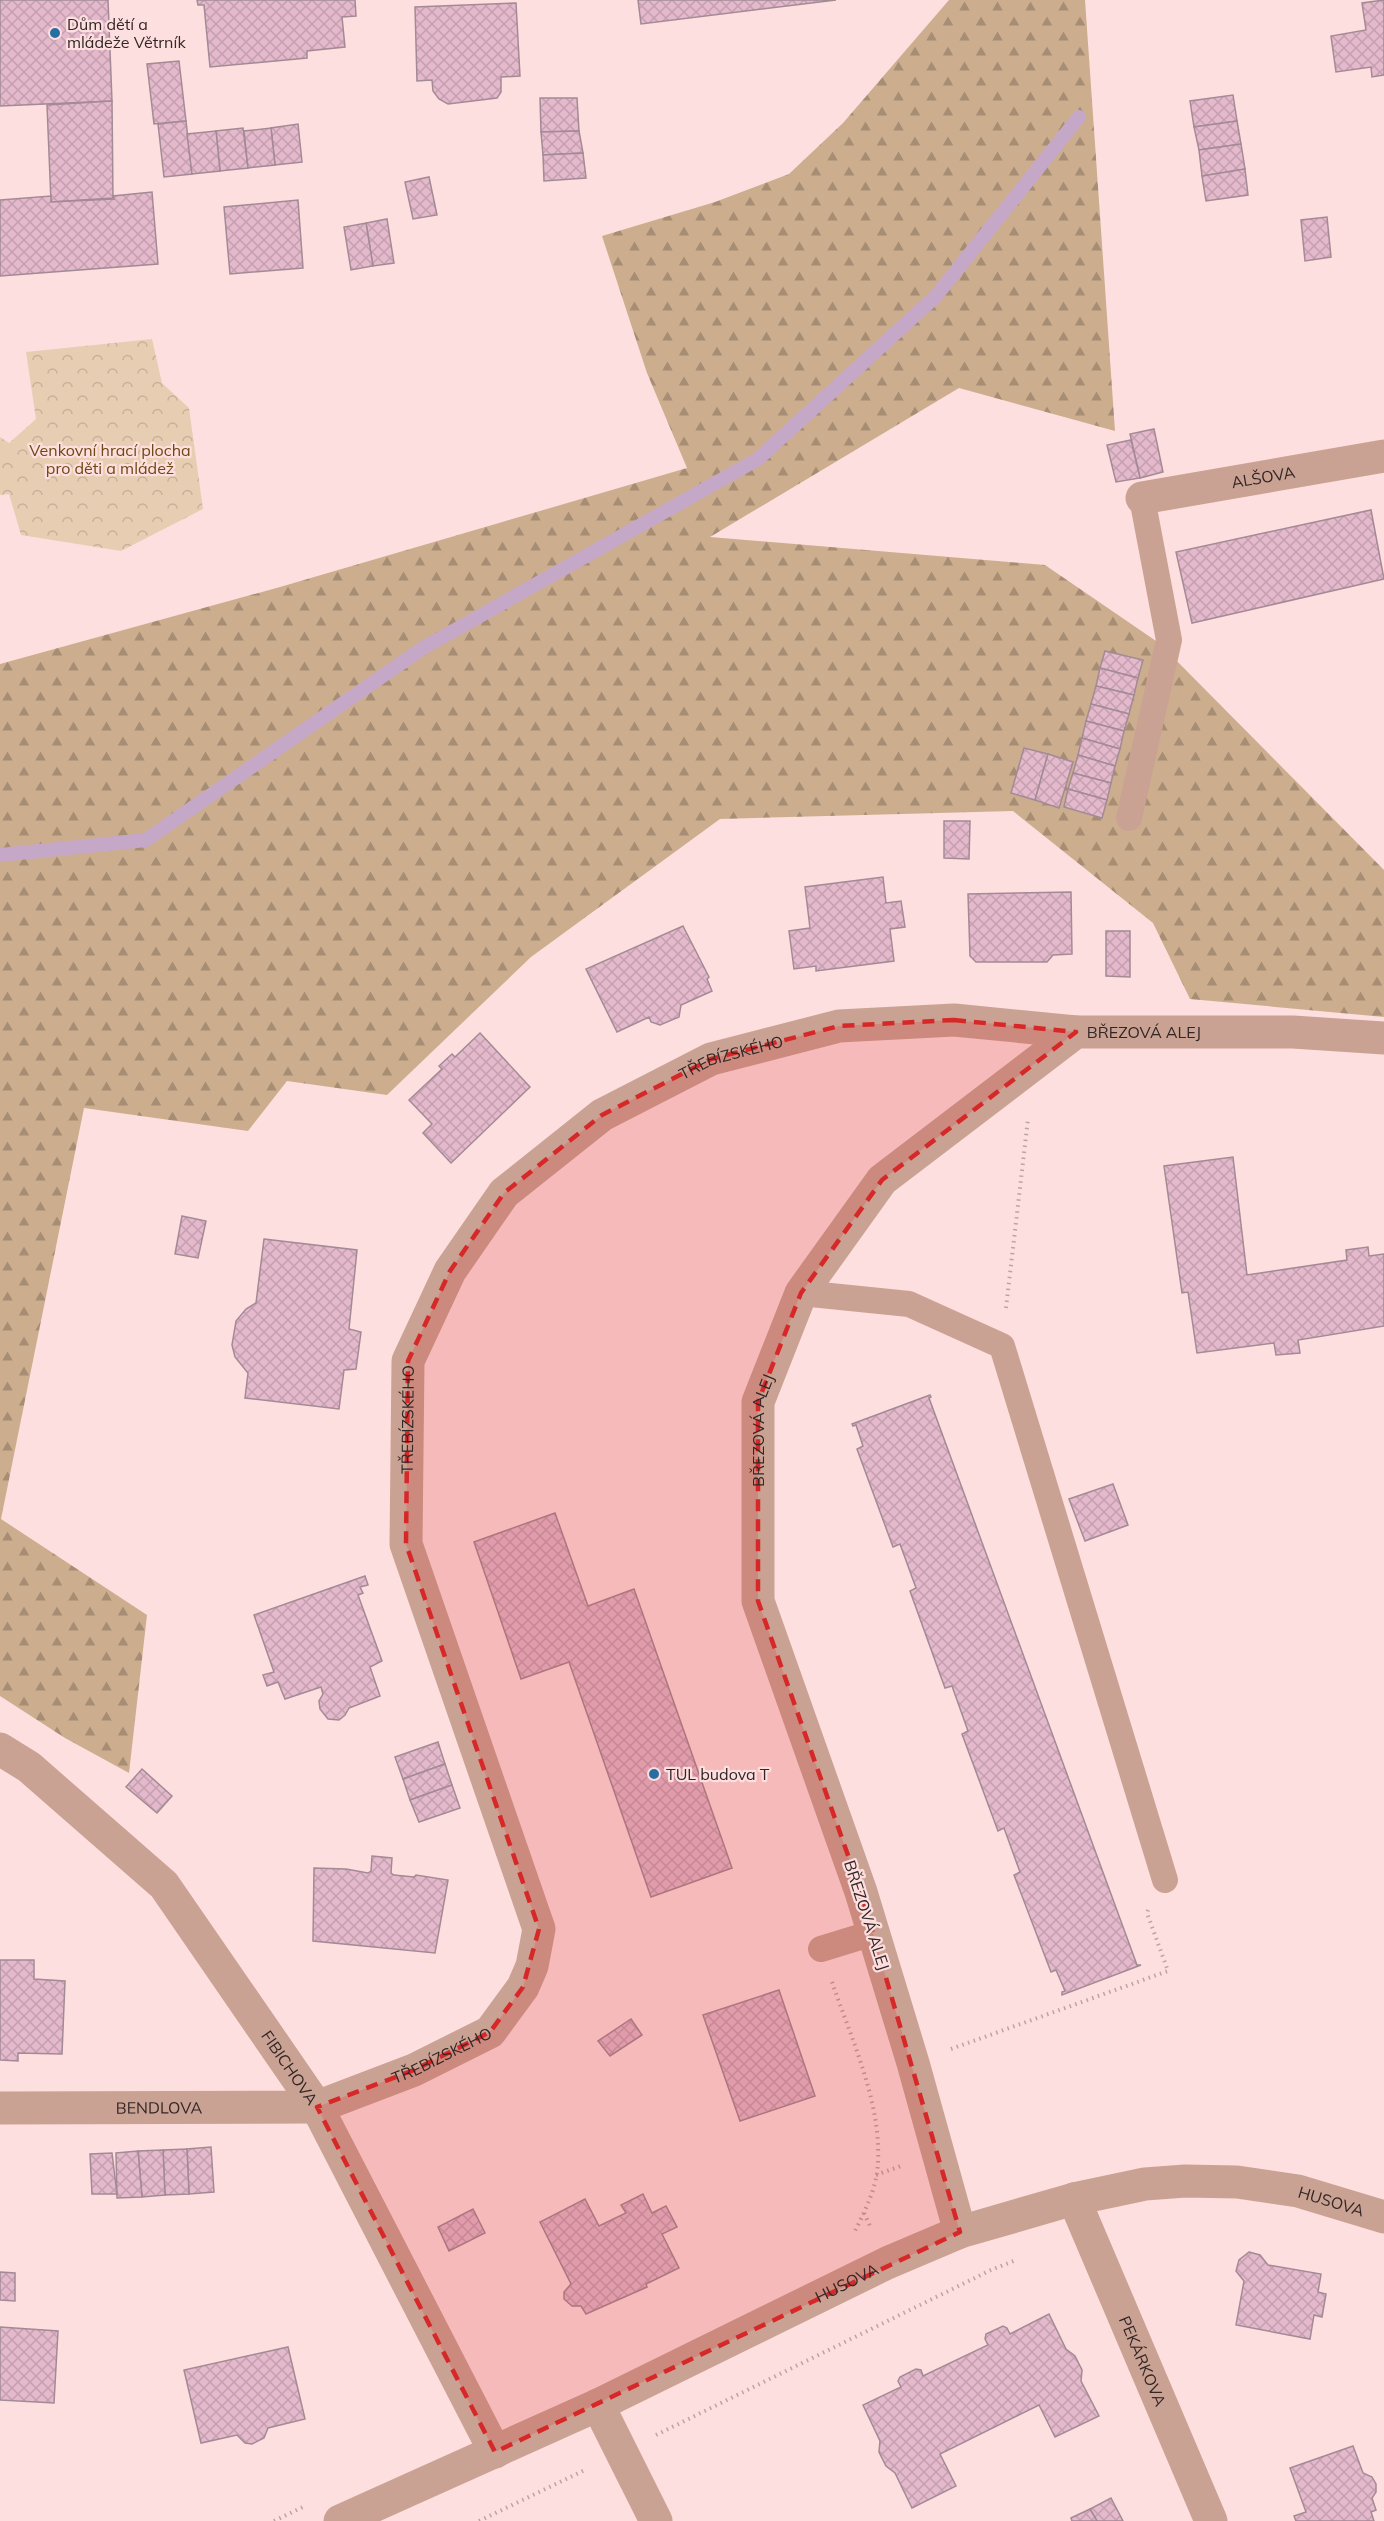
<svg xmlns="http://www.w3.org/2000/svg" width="1384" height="2521" font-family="Mulish,sans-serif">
<defs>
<pattern id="forest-firs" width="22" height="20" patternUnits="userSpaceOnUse" patternTransform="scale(1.5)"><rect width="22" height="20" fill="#ccae8e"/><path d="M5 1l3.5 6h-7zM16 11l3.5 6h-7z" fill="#a68d74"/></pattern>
<pattern id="park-crowns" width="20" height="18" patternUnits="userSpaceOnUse" patternTransform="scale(1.5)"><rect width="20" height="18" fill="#e7ceb3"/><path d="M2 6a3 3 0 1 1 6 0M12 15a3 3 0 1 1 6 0" fill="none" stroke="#c7b19a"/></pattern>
<pattern id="building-cross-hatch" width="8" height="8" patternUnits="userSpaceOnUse" patternTransform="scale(1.5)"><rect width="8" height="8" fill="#e4b9cc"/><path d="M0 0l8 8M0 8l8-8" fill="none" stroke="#c49faf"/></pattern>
</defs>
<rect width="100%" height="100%" fill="#fedfdf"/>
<polygon fill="url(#forest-firs)" points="949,0 1085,0 1115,431 959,388 710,537 1045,565 1159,643 1384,870 1384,1017 1190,999 1153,923 1013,811 720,819 531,957 387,1095 287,1081 248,1131 84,1108 1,1519 147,1615 129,1773 65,1738 0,1696 0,664 280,587 687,468 647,373 602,236 715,202 789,174 843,123"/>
<polygon fill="url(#park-crowns)" points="152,339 162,383 189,408 203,509 121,551 21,535 9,494 0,495 0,437 9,443 36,419 26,352"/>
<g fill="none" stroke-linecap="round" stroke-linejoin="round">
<polyline stroke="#c5a8c8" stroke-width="14" points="0,855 146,840 423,648 758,459 936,296 1079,117"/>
</g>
<g fill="url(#building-cross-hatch)" stroke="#a38a95" stroke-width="1.5">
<polygon points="0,0 108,0 112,101 0,106"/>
<polygon points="197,0 355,0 356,16 342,17 345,47 307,51 307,58 210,67 204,5 198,5"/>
<polygon points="638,0 836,0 641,24"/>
<polygon points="1384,0 1384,75 1372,77 1371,67 1336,72 1331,36 1366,30 1362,3"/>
<polygon points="516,3 520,76 501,77 501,92 497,98 448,104 439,99 433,91 432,80 417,81 415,7"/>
<polygon points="179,61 186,121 154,124 147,64"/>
<polygon points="1233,95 1237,121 1194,127 1190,101"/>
<polygon points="540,98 577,98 579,131 541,132"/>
<polygon points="112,101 113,198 51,202 47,105"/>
<polygon points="186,121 192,174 164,177 158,124"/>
<polygon points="1237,121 1241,144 1199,150 1194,127"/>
<polygon points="298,124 302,162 275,165 271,128"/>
<polygon points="243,128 248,168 220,171 216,131"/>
<polygon points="271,128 275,165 248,168 244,131"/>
<polygon points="216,131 220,171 192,174 187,134"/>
<polygon points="579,131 583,153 543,155 541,132"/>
<polygon points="1241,144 1245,169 1202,176 1199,150"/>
<polygon points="583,153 586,178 544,181 543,155"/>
<polygon points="1245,169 1248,195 1206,201 1202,176"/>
<polygon points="429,177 437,215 413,219 405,182"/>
<polygon points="152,192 158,264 0,276 0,200 51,196 51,202 114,199 113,196"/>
<polygon points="298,200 303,268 230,274 224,207"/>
<polygon points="1327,217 1331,257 1305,261 1301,220"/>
<polygon points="387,219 394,263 373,266 366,223"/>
<polygon points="366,223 373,266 351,270 344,227"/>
<polygon points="1154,429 1163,472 1140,478 1130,434"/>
<polygon points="1131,440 1140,478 1116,482 1107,445"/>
<polygon points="1371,510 1384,579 1192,623 1176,552"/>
<polygon points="1105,651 1143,660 1138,678 1100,668"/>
<polygon points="1100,668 1138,678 1134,695 1096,686"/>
<polygon points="1096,686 1134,695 1129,714 1091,704"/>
<polygon points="1091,704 1129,714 1124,731 1086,721"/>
<polygon points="1086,721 1124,731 1120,749 1082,738"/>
<polygon points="1082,738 1120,749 1115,766 1078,755"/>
<polygon points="1024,748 1048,754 1035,800 1011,793"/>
<polygon points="1048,754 1073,762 1059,808 1035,800"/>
<polygon points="1078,755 1115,766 1111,783 1073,773"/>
<polygon points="1073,773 1111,783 1107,800 1068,789"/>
<polygon points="1068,789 1107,800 1102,818 1064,807"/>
<polygon points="944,821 970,821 969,859 944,858"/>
<polygon points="883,877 886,903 901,901 905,927 890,929 894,961 816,971 816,966 794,969 789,931 810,928 805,887"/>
<polygon points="1071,892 1072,954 1053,955 1047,962 976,962 970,956 968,894"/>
<polygon points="683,926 709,977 707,979 712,991 681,1005 679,1017 660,1025 651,1022 649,1017 617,1032 586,969"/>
<polygon points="1106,931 1130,931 1130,977 1106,976"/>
<polygon points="480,1033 530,1087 451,1163 423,1133 432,1124 409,1100 442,1069 439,1066 452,1054 455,1057"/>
<polygon points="1233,1157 1247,1275 1347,1260 1346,1250 1368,1247 1369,1256 1384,1254 1384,1326 1298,1340 1300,1353 1276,1355 1274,1343 1197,1353 1188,1292 1182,1293 1164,1166"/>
<polygon points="182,1216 206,1221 198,1258 175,1254"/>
<polygon points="264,1239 357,1250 349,1329 361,1332 356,1369 344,1370 339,1409 245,1398 248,1373 235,1357 232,1345 236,1321 246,1309 256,1303"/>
<polygon points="930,1395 931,1397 929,1398 1137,1965 1141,1965 1062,1995 1062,1992 1065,1991 1056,1970 1051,1972 1014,1875 1020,1872 1004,1828 998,1831 962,1734 968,1731 952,1686 945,1688 910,1591 916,1588 900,1544 893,1547 857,1449 863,1446 856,1425 853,1426 852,1424"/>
<polygon points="1113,1484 1128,1525 1085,1541 1069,1499"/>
<polygon points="555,1513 588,1606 634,1589 732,1868 651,1897 569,1662 521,1679 474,1542"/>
<polygon points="365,1576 368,1585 360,1587 363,1593 358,1595 382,1661 370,1667 380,1696 349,1708 345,1715 339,1720 328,1719 320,1709 319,1701 323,1694 321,1687 285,1699 278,1682 267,1686 263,1675 274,1672 254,1615"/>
<polygon points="438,1742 445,1764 403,1779 395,1757"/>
<polygon points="445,1764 452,1785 410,1800 403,1779"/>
<polygon points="142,1769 172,1796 157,1813 126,1787"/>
<polygon points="452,1785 460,1808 419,1822 410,1800"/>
<polygon points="372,1856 392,1858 391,1873 394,1875 414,1877 416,1875 448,1880 435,1953 313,1941 314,1868 346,1869 368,1873 371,1871"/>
<polygon points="0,1960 34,1960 34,1979 65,1981 62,2054 18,2053 18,2061 0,2060"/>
<polygon points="779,1990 815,2096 740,2121 703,2015"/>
<polygon points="631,2019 642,2035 610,2056 598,2041"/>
<polygon points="211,2147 214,2192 189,2194 187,2149"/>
<polygon points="187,2149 189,2194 165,2195 163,2150"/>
<polygon points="163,2150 165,2195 142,2197 138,2151"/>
<polygon points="138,2151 142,2197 117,2198 116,2153"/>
<polygon points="112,2153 117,2194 92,2194 90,2154"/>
<polygon points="643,2194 652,2213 666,2206 677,2227 662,2234 679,2268 646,2284 647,2287 586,2314 581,2306 572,2306 564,2299 564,2292 571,2284 540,2222 585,2199 599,2226 626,2213 621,2205"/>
<polygon points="473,2209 485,2233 449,2251 438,2227"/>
<polygon points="1249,2252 1260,2255 1268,2265 1321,2274 1318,2292 1326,2294 1322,2317 1314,2315 1310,2339 1236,2325 1244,2281 1236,2271 1239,2260"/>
<polygon points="0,2272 15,2273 15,2301 0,2300"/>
<polygon points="1049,2314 1066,2349 1075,2356 1082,2370 1081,2381 1099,2416 1055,2437 1039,2405 940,2454 956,2486 912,2508 895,2473 886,2466 879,2452 880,2441 863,2405 901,2387 898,2381 900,2377 916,2369 921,2370 923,2376 988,2345 985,2339 986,2334 1003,2326 1007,2328 1010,2334"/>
<polygon points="0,2327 58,2331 54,2403 0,2400"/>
<polygon points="288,2347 305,2419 268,2428 264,2438 252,2444 245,2443 237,2435 201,2443 184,2370"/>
<polygon points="1353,2446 1363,2473 1372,2477 1376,2484 1376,2492 1372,2498 1376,2510 1371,2512 1374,2521 1296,2521 1294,2516 1306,2512 1290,2468"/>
<polygon points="1111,2498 1123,2521 1097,2521 1090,2509"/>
<polygon points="1090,2509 1097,2521 1072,2521 1071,2518"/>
</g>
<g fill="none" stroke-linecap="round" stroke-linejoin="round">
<g stroke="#bda4a4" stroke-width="4" stroke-dasharray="1.5 4.5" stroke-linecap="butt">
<polyline points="1006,1308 1028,1119"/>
<path d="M832 1982C852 2041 885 2110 877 2173 874 2193 863 2215 854 2233"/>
<polyline points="951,2049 1168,1971 1147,1913 1148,1910"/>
<polyline points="876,2175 901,2166"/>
<polyline points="864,2213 871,2228"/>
<polyline points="656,2435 991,2270 1016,2260"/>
<polyline points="274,2521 303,2507"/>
<polyline points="479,2521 587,2469"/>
</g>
<g stroke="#caa293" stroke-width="26">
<polyline points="1129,818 1169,640 1142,498"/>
<polyline points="801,1293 909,1304 1002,1346 1165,1880"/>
<polyline points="821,1949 873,1933"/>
</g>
<g stroke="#caa293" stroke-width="33">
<path id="s1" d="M1142 498 1384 456"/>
<path id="s2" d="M0 1749 29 1767 164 1885 317 2107 495 2452"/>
<path id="s3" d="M0 2108 317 2107 414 2070 490 2032 523 1987 532 1966 539 1929 406 1544 408 1361 450 1271 504 1193 602 1115 711 1059 839 1026 954 1020 1076 1032"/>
<path id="s4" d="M1074 2199 1211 2521"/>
<path id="s5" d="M960 2232 913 2063 861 1892 758 1601V1402L801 1293 882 1180 1076 1032H1293L1384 1038"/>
<polyline points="598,2405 656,2521"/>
</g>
<path stroke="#caa293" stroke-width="33" id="s6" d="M340 2521 598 2405 887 2263 960 2232 1074 2199 1145 2184 1185 2181 1237 2182 1298 2191 1384 2217"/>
</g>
<path fill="#d62828" fill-opacity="0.2" stroke="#d62828" stroke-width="4.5" stroke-dasharray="12 8" stroke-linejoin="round" d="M954 1020 1076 1032 882 1180 801 1293 758 1402V1601L861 1892 960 2232 495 2452 317 2107 414 2070 490 2032 523 1987 539 1929 406 1544 408 1361 450 1271 504 1193 602 1115 711 1059 839 1026Z"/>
<g fill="#276fa3" stroke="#fedfdf" stroke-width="2">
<circle cx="55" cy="33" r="6"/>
<circle cx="654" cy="1774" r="6"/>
</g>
<g text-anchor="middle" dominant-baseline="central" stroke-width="4.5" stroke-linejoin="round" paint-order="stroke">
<g font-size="16" fill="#322626" stroke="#fedfdf" text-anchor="start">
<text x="67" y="24">Dům dětí a<tspan x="67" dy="18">mládeže Větrník</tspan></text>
<text x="666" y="1774">TUL budova T</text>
</g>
<g font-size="16" fill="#6f4711" stroke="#fedfdf">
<text x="110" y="450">Venkovní hrací plocha<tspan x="110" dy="18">pro děti a mládež</tspan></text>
</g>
<g font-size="16" fill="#322626" stroke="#fedfdf">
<text stroke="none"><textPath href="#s1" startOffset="123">ALŠOVA</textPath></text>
<text stroke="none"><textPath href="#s5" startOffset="1430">BŘEZOVÁ ALEJ</textPath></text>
<text stroke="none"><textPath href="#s3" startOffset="1674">TŘEBÍZSKÉHO</textPath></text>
<text stroke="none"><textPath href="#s3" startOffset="1154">TŘEBÍZSKÉHO</textPath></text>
<text stroke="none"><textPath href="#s5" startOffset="834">BŘEZOVÁ ALEJ</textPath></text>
<text transform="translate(867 1915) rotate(72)">BŘEZOVÁ ALEJ</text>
<text stroke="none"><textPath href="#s3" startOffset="452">TŘEBÍZSKÉHO</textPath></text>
<text stroke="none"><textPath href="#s2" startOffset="435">FIBICHOVA</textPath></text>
<text stroke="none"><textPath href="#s3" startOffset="159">BENDLOVA</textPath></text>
<text stroke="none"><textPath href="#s6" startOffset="1064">HUSOVA</textPath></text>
<text stroke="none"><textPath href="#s6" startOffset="560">HUSOVA</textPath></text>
<text stroke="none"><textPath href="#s4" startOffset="176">PEKÁRKOVA</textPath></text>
</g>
</g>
</svg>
